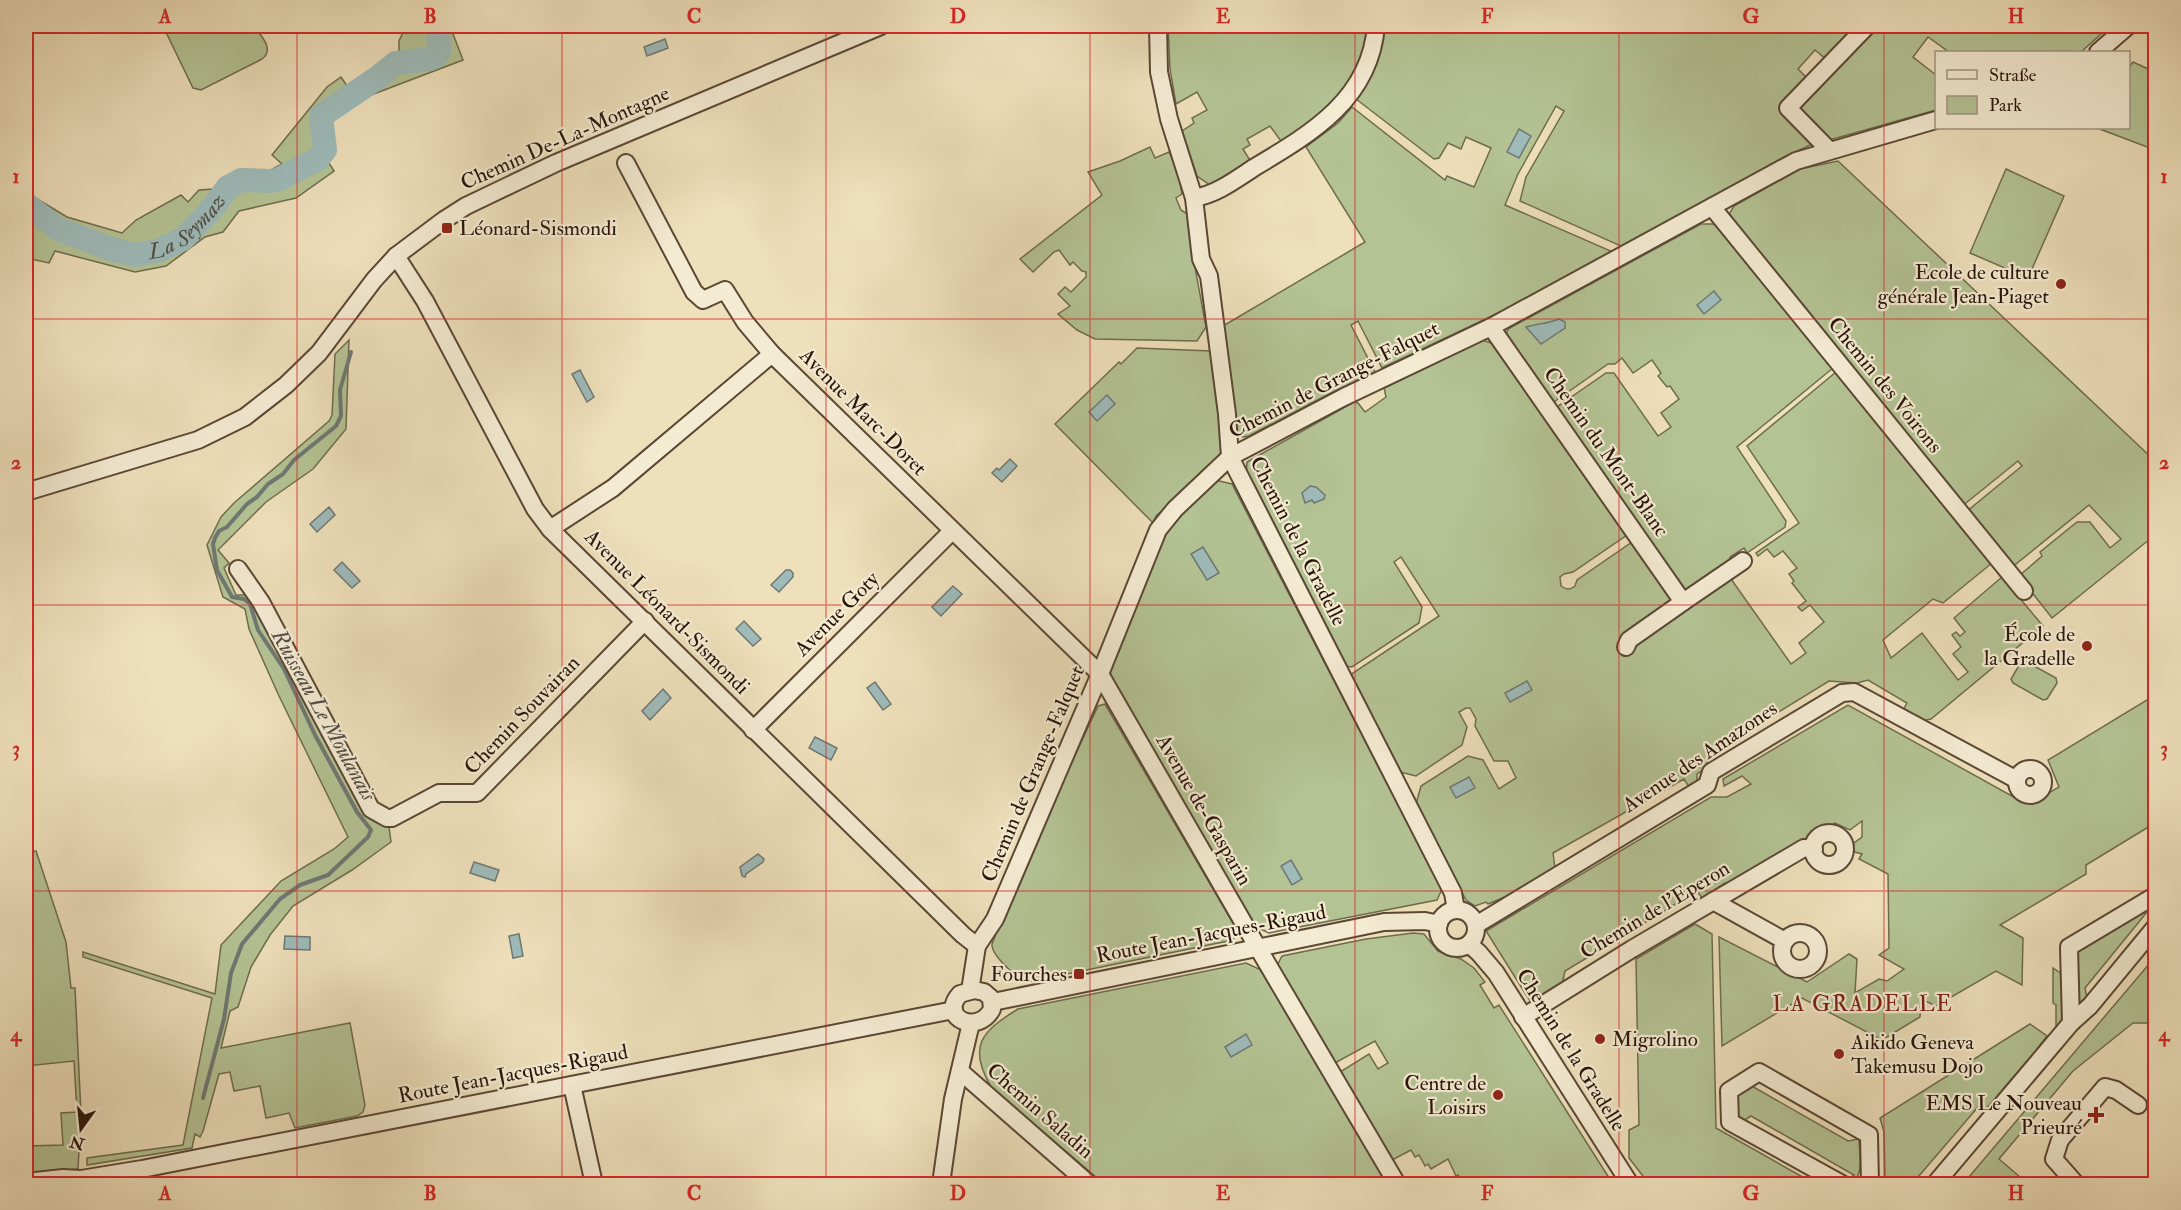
<svg xmlns="http://www.w3.org/2000/svg" width="2181" height="1210" font-family="'IM FELL Double Pica',serif">
<rect width="100%" height="100%" fill="#eee0bb"/>
<filter id="stains"><feTurbulence type="fractalNoise" baseFrequency=".00333" numOctaves="4"/><feColorMatrix values="0 0 0 0 .2 0 0 0 0 .09 0 0 0 0 .02 0 0 0 .5 -.17"/></filter>
<radialGradient id="worn" r=".72"><stop offset=".6" stop-color="#630" stop-opacity="0"/><stop offset="1" stop-color="#630" stop-opacity=".3"/></radialGradient>
<g fill="#b4c394" stroke="#6e6c4e" stroke-width="1.5">
<path d="M163 26H254C261 36 275 49 262 59L201 90 193 88Z"/>
<polygon points="406,26 450,26 463,60 371,95 362,75 399,55 399,41"/>
<polygon points="1168,26 1371,26 1367,47 1350,83 1318,115 1283,144 1270,126 1247,139 1250,145 1243,149 1251,162 1210,185 1197,176 1182,131 1194,123 1192,118 1207,110 1197,92 1176,104 1170,69"/>
<path d="M1383 26H1860L1827 60 1815 50 1798 69 1809 80 1783 108 1817 142 1784 157 1623 247 1520 201 1526 177 1564 111 1556 106 1518 174 1505 205 1613 252 1528 299 1382 368 1358 321 1351 325 1375 372 1329 394 1249 436 1242 437 1236 431 1223 326 1365 242 1306 147 1338 123 1352 107 1445 180 1447 176 1474 187 1491 148 1466 137 1461 149 1448 143 1439 158 1434 159 1356 99C1372 80 1382 50 1383 26Z"/>
<polygon points="1874,26 2110,26 2081,52 1946,52 1946,50 1928,37 1913,57 1936,75 1936,110 1826,141 1795,110"/>
<polygon points="2133,62 2155,72 2155,150 2097,128 2128,128 2129,67"/>
<path d="M341 77 349 89C306 115 308 131 334 171L296 198 239 211 223 232 205 237 166 266 135 272 55 251 49 263 26 258V192L67 217 122 233 136 220 181 195 188 202 199 190 213 189 229 175 241 172H267L282 164 272 155 327 87Z"/>
<polygon points="1150,147 1155,158 1169,152 1178,170 1182,194 1176,198 1181,210 1189,215 1196,273 1206,327 1197,341 1095,339 1077,330 1058,314 1070,306 1058,294 1065,287 1071,292 1086,277 1086,272 1082,271 1073,262 1070,265 1059,250 1054,252 1033,272 1020,259 1102,195 1088,172 1120,161"/>
<polygon points="1838,161 2155,461 2155,535 2052,618 2019,576 2042,556 2040,552 2077,522 2090,522 2110,548 2121,539 2089,505 2011,568 1966,512 2022,466 2018,461 1961,507 1728,216 1734,206 1800,169"/>
<polygon points="2006,169 2064,196 2028,278 1970,253"/>
<polygon points="1701,224 1713,224 1720,229 1833,368 1737,447 1786,521 1785,527 1747,553 1744,548 1730,557 1728,566 1683,594 1554,409 1606,373 1614,373 1658,436 1671,427 1661,413 1679,399 1670,386 1667,387 1658,376 1661,373 1652,360 1633,373 1622,358 1615,364 1608,364 1551,404 1505,338 1508,329"/>
<polygon points="349,340 346,429 313,469 266,502 218,550 229,563 224,568 236,595 251,595 369,817 389,827 391,842 352,870 293,906 270,935 251,967 238,1007 230,1011 221,1048 350,1023 365,1105 363,1112 357,1116 295,1128 289,1113 266,1118 260,1086 234,1091 230,1072 219,1074 203,1131 200,1137 195,1134 192,1148 87,1165 87,1158 183,1145 212,998 83,957 83,952 215,994 221,945 281,881 334,849 348,837 279,696 249,629 245,609 223,597 207,545 221,517 234,503 329,421 332,415 335,354"/>
<path d="M1482 340 1494 344 1627 535 1573 572 1564 574 1560 577 1561 586C1567 590 1570 590 1575 586L1577 580 1632 542 1675 603 1620 642 1618 649 1621 654C1631 658 1634 652 1633 643L1729 576 1791 664 1806 653 1799 643 1824 622 1810 605 1802 611 1798 607 1806 601 1792 583 1794 581 1789 574 1797 568 1783 551 1774 557 1767 549 1758 556 1756 553 1799 523 1747 446 1836 372 1992 563 1943 603 1933 599 1883 640 1891 658 1922 633 1958 680 1968 672 1953 654 1961 647 1952 635 1956 632 1960 636 1965 632 1954 618 2002 577 2043 626 1931 719 1921 721 1902 712 1907 703 1868 680 1857 683 1829 681 1710 754 1706 768 1697 774V782L1689 787 1684 779 1553 853 1555 868 1507 896 1488 904 1486 902 1475 906 1466 900 1416 804 1421 786 1468 756 1483 760 1499 789 1516 778 1508 761H1494L1475 726 1476 719 1470 708H1466L1459 712 1467 727 1462 745 1416 776 1400 772 1350 675 1439 616 1401 557 1394 562 1422 607 1419 623 1352 667 1345 666 1246 476 1247 462 1354 402 1358 403 1365 412 1386 397 1384 388Z"/>
<polygon points="1137,348 1211,351 1223,445 1219,459 1156,516 1153,523 1055,424 1119,362 1121,364"/>
<polygon points="1215,480 1232,484 1442,889 1437,900 1269,933 1254,926 1120,699 1110,673 1152,558 1173,520"/>
<polygon points="2025,661 2056,678 2057,683 2047,699 2043,700 2013,683 2011,679 2021,662"/>
<polygon points="2155,695 2155,823 2086,865 2086,874 2000,925 2023,938 2022,985 1996,971 1936,1006 1921,999 1920,1017 1882,1040 1802,998 1722,1046 1719,937 1807,982 1849,954 1857,959 1855,993 1879,979 1887,981 1904,969 1879,955 1889,948 1888,874 1859,859 1862,854 1855,852 1851,845 1862,837 1862,821 1850,830 1835,823 1731,884 1725,883 1702,898 1697,891 1565,971 1562,985 1532,1004 1486,931 1711,797 1727,797 1751,784 1742,776 1724,786 1723,779 1848,705 2019,800 2032,803 2059,787 2048,760"/>
<path d="M1105 704 1237 930 1233 940 1028 982C1017 979 991 955 992 944L1017 880 1098 706Z"/>
<polygon points="36,851 66,942 71,988 75,988 81,1114 78,1169 26,1174 26,1146 63,1145 61,1113 77,1112 74,1061 26,1066 26,854"/>
<polygon points="2155,899 2155,906 2147,912 2085,988 2088,1003 2076,1009 2075,954 2083,943"/>
<polygon points="1695,924 1712,934 1716,1128 1815,1184 1649,1184 1629,1158 1629,1130 1639,1125 1636,959"/>
<polygon points="1413,933 1424,934 1438,951 1461,959 1474,968 1485,982 1480,985 1494,1008 1499,1005 1613,1184 1461,1184 1462,1181 1458,1175 1456,1176 1448,1159 1431,1169 1428,1164 1425,1166 1419,1155 1415,1157 1411,1150 1392,1160 1340,1072 1369,1054 1378,1069 1388,1063 1375,1041 1335,1063 1277,966 1282,956 1366,939"/>
<polygon points="2155,957 2155,971 2151,976 2155,979 2155,1023 2133,1023 2073,1071 1999,1159 2028,1184 1963,1184"/>
<path d="M1246 963 1261 970 1387 1184H1104L991 1087C967 1046 982 1031 1018 1009Z"/>
<polygon points="2053,968 2062,974 2064,1019 2057,1027 2056,1025 2056,1005 2053,1003"/>
<polygon points="2030,1024 2047,1036 1987,1114 1978,1107 1912,1184 1885,1184 1884,1132 1880,1118"/>
<path d="M1750 1085 1848 1141 1859 1139C1859 1152 1865 1176 1851 1183L1845 1181 1854 1175 1751 1116 1740 1123 1733 1116 1735 1095Z"/>
</g>
<g fill="#9ebbba" stroke="#6f7873" stroke-width="1.5">
<polygon points="665,39 668,48 647,56 644,47"/>
<polygon points="1519,129 1531,136 1519,158 1507,152"/>
<polygon points="1714,291 1721,300 1704,314 1697,305"/>
<path d="M1559 319 1565 322V328L1541 344 1526 327C1538 323 1548 324 1559 319Z"/>
<polygon points="580,370 594,397 587,402 572,374"/>
<polygon points="1107,395 1115,404 1097,421 1089,412"/>
<polygon points="1010,459 1017,466 1002,482 992,473 997,468 999,470"/>
<polygon points="1310,486 1316,487 1325,495 1324,499 1314,503 1312,500 1305,503 1302,493"/>
<polygon points="329,507 335,515 317,532 310,524"/>
<polygon points="1203,547 1219,573 1207,580 1191,554"/>
<polygon points="342,562 360,581 352,588 334,570"/>
<polygon points="786,570 790,570 793,573 793,577 779,592 771,585"/>
<polygon points="953,586 962,594 941,616 932,607"/>
<polygon points="744,621 761,639 753,646 736,629"/>
<polygon points="1527,681 1532,690 1510,702 1505,693"/>
<polygon points="875,682 891,704 883,710 867,688"/>
<polygon points="663,689 671,698 650,720 642,711"/>
<polygon points="815,737 837,748 831,760 809,748"/>
<polygon points="1469,777 1475,788 1456,798 1450,787"/>
<polygon points="758,854 764,859 763,862 746,874 745,877 742,876 740,867"/>
<polygon points="1291,860 1302,879 1292,885 1281,866"/>
<polygon points="474,862 499,870 495,881 470,873"/>
<polygon points="519,934 523,956 513,958 509,936"/>
<polygon points="285,936 310,937 310,950 284,949"/>
<polygon points="1246,1034 1252,1045 1231,1057 1225,1047"/>
</g>
<g fill="none" stroke-linecap="round" stroke-linejoin="round">
<polyline stroke="#6f7873" stroke-width="4" points="203,1098 224,1019 231,973 242,944 280,899 300,885 328,875 368,837 371,830 357,812 315,735 284,669 258,630 250,604 244,599 232,597 217,570 213,544 215,538 219,531 227,527 247,504 257,497 268,484 283,474 294,460 336,426 341,416 340,390 351,352"/>
<path stroke="#9ebbba" stroke-width="24" id="s1" d="M26 204 58 229 111 249 135 255 157 251 183 239 211 210 228 187 234 184 241 180 272 181 279 179 318 159 325 150 321 116 377 78 396 63 430 59 436 56 439 51 438 26"/>
<g stroke="#5a4735" stroke-width="20">
<g id="minor">
<polyline points="1158,26 1159,72 1169,119 1194,198 1201,259 1209,276 1227,414 1230,457 1453,893 1456,910"/>
<polyline points="2098,52 2128,26"/>
<polyline points="1829,150 1788,108 1867,26"/>
<polyline points="626,163 694,292 703,300 725,290 745,322 772,354"/>
<path d="M1194 198C1217 194 1235 180 1255 167 1312 133 1370 99 1376 26"/>
<polyline points="1712,207 2024,591"/>
<polyline points="396,256 425,301 535,509 550,529 963,935 977,946"/>
<polyline points="1491,327 1683,602 1743,561"/>
<polyline points="26,492 198,440 245,417 286,385 319,353 374,280 396,256 444,220 466,206 556,163 881,26"/>
<polyline points="550,529 613,488 772,354 1100,674 1258,948 1397,1184"/>
<polyline points="238,569 261,602 371,809 387,818 392,818 439,793 477,793 645,621"/>
<polyline points="1626,647 1629,640 1683,602"/>
<polyline points="753,730 952,531"/>
<circle cx="2030" cy="782" r="13"/>
<circle cx="1829" cy="849" r="16"/>
<polyline points="1713,901 1785,941"/>
<circle cx="1457" cy="929" r="19"/>
<polyline points="1476,925 1707,785 1711,772 1842,693 1854,692 2017,780"/>
<circle cx="1800" cy="951" r="18"/>
<polyline points="1469,944 1479,953 1496,973 1630,1184"/>
<path d="M974 990 984 992 991 998 992 1009C978 1036 938 1018 960 994Z"/>
<polyline points="970,991 977,946 995,919 1100,674 1158,530 1175,509 1230,457 1344,397 1491,327 1796,161 1936,120"/>
<polyline points="993,1002 1384,922 1425,921 1439,924"/>
<polyline points="1523,1017 1632,949 1804,848 1814,849"/>
<polyline points="2071,1023 2069,947 2156,895"/>
<polyline points="961,1072 1089,1184"/>
<polyline points="572,1085 594,1184"/>
<polyline points="26,1182 63,1178 81,1179 142,1169 954,1010"/>
<polyline points="941,1184 953,1099 971,1023"/>
<polyline points="1842,1184 1730,1122 1729,1091 1759,1072 1869,1135 1870,1184"/>
<polyline points="1935,1184 2071,1023 2090,1006 2156,926"/>
<polyline points="2076,1184 2054,1159 2060,1140 2105,1087 2116,1090 2138,1105"/>
</g>
</g>
<use href="#minor" stroke="#f4ebd3" stroke-width="16"/>
</g>
<path fill="none" stroke="#d62828" stroke-width="1.5" stroke-opacity="0.55" d="M297 26V1184M562 26V1184M826 26V1184M1090 26V1184M1355 26V1184M1619 26V1184M1884 26V1184M26 319H2156M26 605H2156M26 891H2156"/>
<g fill="#8f2418" stroke="#f4ebd3" stroke-width="2">
<rect x="441" y="222" width="12" height="12" rx="3"/>
<circle cx="2061" cy="284" r="6"/>
<circle cx="2087" cy="646" r="6"/>
<rect x="1073" y="968" width="12" height="12" rx="3"/>
<circle cx="1600" cy="1039" r="6"/>
<circle cx="1839" cy="1054" r="6"/>
<circle cx="1498" cy="1095" r="6"/>
<path d="M2093 1106h6v6h6v6h-6v6h-6v-6h-6v-6h6z"/>
</g>
<g text-anchor="middle" dominant-baseline="central" stroke-width="4.5" stroke-linejoin="round" paint-order="stroke">
<g font-size="21" fill="#291408" stroke="#f4ebd3">
<text transform="translate(565 138) rotate(-24)">Chemin De-La-Montagne</text>
<text transform="translate(1334 380) rotate(-27)">Chemin de Grange-Falquet</text>
<text transform="translate(1885 385) rotate(51)">Chemin des Voirons</text>
<text transform="translate(863 412) rotate(45)">Avenue Marc-Doret</text>
<text transform="translate(1606 452) rotate(55)">Chemin du Mont-Blanc</text>
<text transform="translate(1298 541) rotate(63)">Chemin de la Gradelle</text>
<text transform="translate(667 612) rotate(45)">Avenue Léonard-Sismondi</text>
<text transform="translate(837 614) rotate(-45)">Avenue Goty</text>
<text transform="translate(522 715) rotate(-46)">Chemin Souvairan</text>
<text transform="translate(1700 757) rotate(-34)">Avenue des Amazones</text>
<text transform="translate(1033 774) rotate(-67)">Chemin de Grange-Falquet</text>
<text transform="translate(1204 810) rotate(60)">Avenue de-Gasparin</text>
<text transform="translate(1655 910) rotate(-31)">Chemin de l'Eperon</text>
<text transform="translate(1211 934) rotate(-11)">Route Jean-Jacques-Rigaud</text>
<text transform="translate(1571 1050) rotate(58)">Chemin de la Gradelle</text>
<text transform="translate(513 1074) rotate(-11)">Route Jean-Jacques-Rigaud</text>
<text transform="translate(1040 1111) rotate(41)">Chemin Saladin</text>
</g>
<g font-size="21" fill="#291408" stroke="#f4ebd3" text-anchor="end">
<text x="459" y="228" text-anchor="start">Léonard-Sismondi</text>
<text x="2049" y="272">Ecole de culture<tspan x="2049" dy="24">générale Jean-Piaget</tspan></text>
<text x="2075" y="634">École de<tspan x="2075" dy="24">la Gradelle</tspan></text>
<text x="1067" y="974">Fourches</text>
<text x="1612" y="1039" text-anchor="start">Migrolino</text>
<text x="1851" y="1042" text-anchor="start">Aikido Geneva<tspan x="1851" dy="24">Takemusu Dojo</tspan></text>
<text x="1486" y="1083">Centre de<tspan x="1486" dy="24">Loisirs</tspan></text>
<text x="2082" y="1103">EMS Le Nouveau<tspan x="2082" dy="24">Prieuré</tspan></text>
</g>
<g font-size="22" font-style="italic" fill="#524e46" stroke="#f4ebd3">
<text stroke="none"><textPath href="#s1" startOffset="183">La Seymaz</textPath></text>
<text transform="translate(324 715) rotate(61)">Ruisseau Le Moulanais</text>
</g>
<g font-size="22" letter-spacing="1.5" fill="#7a1f14" stroke="#f4ebd3">
<text x="1863" y="1004">LA GRADELLE</text>
</g>
</g>
<rect width="2181" height="1210" fill="none" stroke="#eee0bb" stroke-width="66"/>
<rect x="1935" y="51" width="195" height="78" fill="#f4ebd3" stroke="#a39582" stroke-width="1.5"/>
<rect x="1947" y="70" width="30" height="9" fill="#f4ebd3" stroke="#a39582" stroke-width="1.5"/>
<text x="1989" y="81" font-size="18" fill="#291408">Straße</text>
<rect x="1947" y="96" width="30" height="18" fill="#b4c394" stroke="#a39582" stroke-width="1.5"/>
<text x="1989" y="111" font-size="18" fill="#291408">Park</text>
<g transform="translate(81 1129) rotate(195)" stroke="#f4ebd3" stroke-width="4.5" paint-order="stroke">
<path d="M0-4.5L10 22L0 15L-10 22Z" fill="#291408"/>
<text y="-9" font-size="16" font-weight="bold" text-anchor="middle" fill="#291408">N</text>
</g>
<rect x="33" y="33" width="2115" height="1144" fill="none" stroke="#d62828" stroke-width="2"/>
<g font-size="20" text-anchor="middle" font-weight="bold" fill="#d62828">
<text x="165" y="23">A</text>
<text x="430" y="23">B</text>
<text x="694" y="23">C</text>
<text x="958" y="23">D</text>
<text x="1223" y="23">E</text>
<text x="1487" y="23">F</text>
<text x="1751" y="23">G</text>
<text x="2016" y="23">H</text>
<text x="16" y="183">1</text>
<text x="2164" y="183">1</text>
<text x="16" y="469">2</text>
<text x="2164" y="469">2</text>
<text x="16" y="755">3</text>
<text x="2164" y="755">3</text>
<text x="16" y="1041">4</text>
<text x="2164" y="1041">4</text>
<text x="165" y="1200">A</text>
<text x="430" y="1200">B</text>
<text x="694" y="1200">C</text>
<text x="958" y="1200">D</text>
<text x="1223" y="1200">E</text>
<text x="1487" y="1200">F</text>
<text x="1751" y="1200">G</text>
<text x="2016" y="1200">H</text>
</g>
<rect width="100%" height="100%" filter="url(#stains)"/>
<rect width="100%" height="100%" fill="url(#worn)"/>
</svg>
